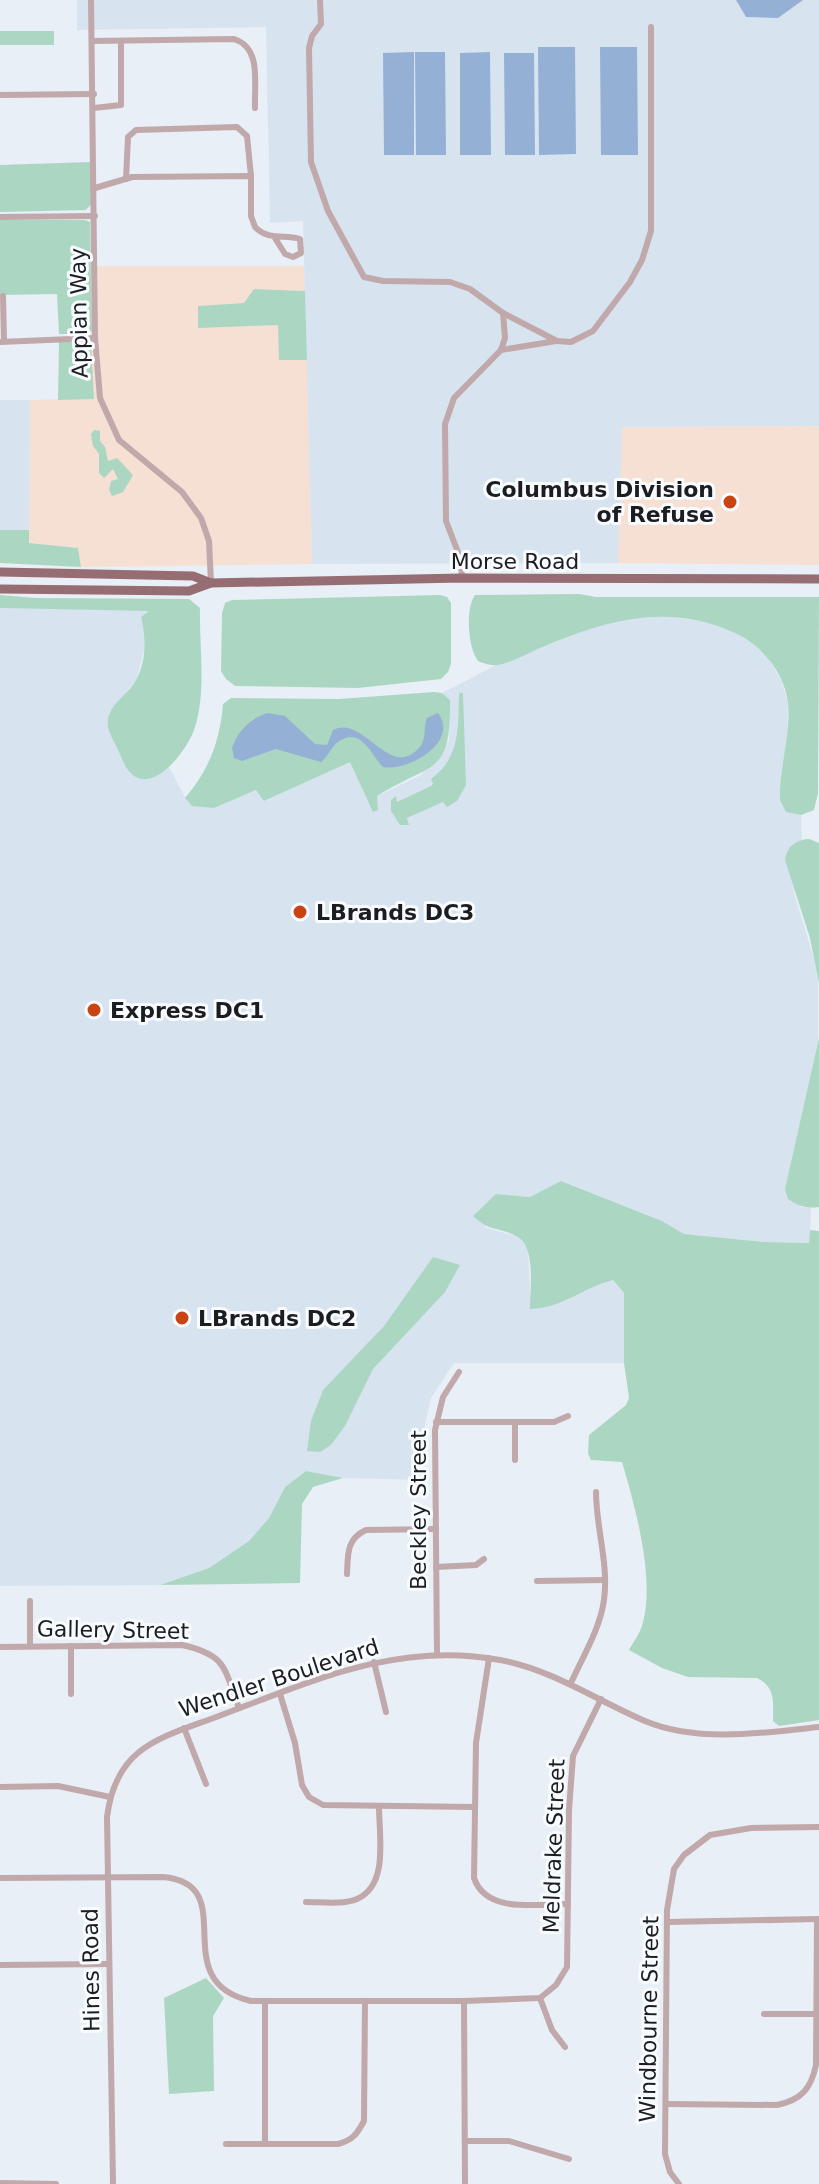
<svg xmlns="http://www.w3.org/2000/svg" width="819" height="2184" font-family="'DejaVu Sans',sans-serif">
<rect width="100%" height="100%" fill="#e8eff6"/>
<g fill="#f6dfd3">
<polygon points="91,266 304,266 305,291 254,289 245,303 198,306 198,327 278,325 280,359 307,360 312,564 81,567 78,548 29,543 30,400 94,398 91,373"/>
<polygon points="819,426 819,565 618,563 621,427"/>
</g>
<g fill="#d7e4f0">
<polygon points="77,0 819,0 819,426 622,427 618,563 312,564 303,221 270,223 266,27 77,30"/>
<polygon points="0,400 30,400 29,530 0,530"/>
<polygon points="0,608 151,610 141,617 147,639 136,681 109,713 152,778 169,767 187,801 214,808 256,790 265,801 350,761 377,796 421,775 449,741 450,700 442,693 496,665 595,625 634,617 673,617 712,622 747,638 767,656 782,682 788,702 786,811 801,815 802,840 793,844 794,893 818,972 818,1049 785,1189 801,1207 811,1208 810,1243 765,1242 684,1234 662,1221 562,1181 530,1197 496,1194 484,1227 519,1237 528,1250 531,1308 613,1280 624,1293 624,1363 454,1363 431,1398 425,1424 427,1480 343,1478 306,1471 285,1487 269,1518 249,1541 209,1568 160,1585 0,1586"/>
</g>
<g fill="#abd7c2">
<rect x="0" y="31" width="54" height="14"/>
<polygon points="90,162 92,203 86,210 0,212 0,165"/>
<polygon points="0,220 85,220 90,222 92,331 84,334 59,334 57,294 0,295"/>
<polygon points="254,289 305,291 307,360 279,360 278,325 198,328 198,306 244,303"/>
<polygon points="59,341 91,343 94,399 58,400"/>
<polygon points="94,430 100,431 100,441 105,447 108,461 117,458 133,475 123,492 112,496 109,490 111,481 118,479 113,469 104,478 99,473 99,454 93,446 91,434"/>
<polygon points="0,530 29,530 29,543 78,548 81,567 0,563"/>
<path d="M579 594 596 597H819L818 793 814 810 801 815 786 812 780 800C779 768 791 736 788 703 785 674 762 645 735 633 669 603 611 619 547 645 534 650 510 664 496 665 491 666 483 663 478 661 468 648 465 609 475 595Z"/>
<path d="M0 595 36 598 189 599 200 608C199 646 207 693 194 730 188 748 156 793 133 775 125 769 122 758 118 750 115 743 109 734 108 727 105 706 126 697 135 682 147 662 146 637 141 617L149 611 0 608Z"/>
<polygon points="440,595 447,597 451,603 451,664 448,672 441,679 358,688 235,686 226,679 221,671 222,613 225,603 232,600"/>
<path d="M434 692 442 693 450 700C451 778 432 761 377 796L378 810 373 812 350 762 264 801 256 790 214 808 192 806 185 798C209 770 220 741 223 704L231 698 339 699Z"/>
<path d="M459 693H463L466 785 457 801 447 807 443 802 407 818 409 825H400L391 811V800L396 796 397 802 431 786 433 784 431 779C461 757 458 726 459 693Z"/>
<path d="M809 839 819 843V983L810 938 785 860C787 846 795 840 809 839Z"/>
<path d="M819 1038V1207C806 1209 799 1206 788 1199L785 1189Z"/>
<path d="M561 1181 662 1221 684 1234 765 1242 809 1243 810 1230 819 1231V1720L779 1726 773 1721C773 1703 776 1687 757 1678L688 1677 662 1668 629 1650C634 1641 641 1632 643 1622 655 1578 635 1506 622 1462L591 1460 588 1453 589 1435 626 1405 629 1398 624 1363V1293L613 1280C582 1288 563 1308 530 1309 530 1289 536 1249 518 1237 501 1227 489 1232 473 1216L496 1194 530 1197Z"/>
<polygon points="433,1257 460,1265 445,1292 373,1369 345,1426 331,1445 320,1452 307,1451 311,1421 323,1390 384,1326"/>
<polygon points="306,1471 343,1478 313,1487 302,1504 300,1583 160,1585 209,1568 249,1541 269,1518 285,1487"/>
<polygon points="206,1978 224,1998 213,2016 214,2091 169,2094 164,1998"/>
</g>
<g fill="#94b0d4">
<polygon points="736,0 803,0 778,18 746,17"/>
<polygon points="538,47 575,47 576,154 539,155"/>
<polygon points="600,47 637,47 638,155 601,155"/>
<polygon points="414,52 414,155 384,155 383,53"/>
<polygon points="415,52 445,52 446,155 416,155"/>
<polygon points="490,52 491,155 460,155 460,53"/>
<polygon points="504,53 534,53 535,155 505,155"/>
<path d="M268 713 285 716 315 744 327 745 333 730C364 714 389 781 419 748 427 740 423 727 427 718L438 713C460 742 408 772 383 767 371 755 361 725 338 742 331 747 329 756 321 762L276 749 242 761 234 758 232 748C238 731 250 718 268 713Z"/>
</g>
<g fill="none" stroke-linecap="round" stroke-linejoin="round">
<g stroke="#c0a8ab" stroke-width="6">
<polyline points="91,0 95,338 100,398 119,440 182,492 201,518 209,541 211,583"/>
<polyline points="320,0 321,24 312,36 309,48 311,162 328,211 364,277 383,281 450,282 470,289 503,313 557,341 571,342 593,331 630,282 642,260 651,231 651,27"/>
<path d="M92 41 234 39C262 48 254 83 255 108"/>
<polyline points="0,95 94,94"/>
<polyline points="94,108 121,105 121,42"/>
<polyline points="126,179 128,137 136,130 237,127 247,136 251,176"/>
<path d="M95 188 132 177 251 176V216L255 227C269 241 284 234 300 239L301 253 293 257 285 254 275 238"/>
<polyline points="0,217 95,216"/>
<polyline points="3,296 4,341"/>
<polyline points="0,342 95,338"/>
<polyline points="501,350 556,341"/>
<polyline points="462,578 461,560 446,521 445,424 454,398 501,350 505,338 503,313"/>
<polyline points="436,1422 554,1422 568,1416"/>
<polyline points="515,1460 515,1423"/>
<polyline points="436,1567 476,1565 484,1559"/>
<path d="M347 1574C348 1555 346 1539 366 1530L436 1529"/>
<polyline points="537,1581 605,1580"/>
<polyline points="30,1601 30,1646"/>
<path d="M0 1647 182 1645C227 1655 224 1668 239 1708"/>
<polyline points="437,1654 435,1430 443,1397 459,1372"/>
<path d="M489 1658 476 1743 474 1878C486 1914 538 1904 568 1904"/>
<polyline points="374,1662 386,1712"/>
<path d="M571 1683C583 1656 600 1629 604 1600 609 1564 596 1528 596 1492"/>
<polyline points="71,1694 71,1646"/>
<polyline points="280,1694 295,1743 302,1785 309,1797 323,1805 474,1807"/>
<polyline points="184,1728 206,1784"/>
<polyline points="0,1787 58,1786 110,1797"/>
<path d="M0 1878 163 1877C244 1884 163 1981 251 2001H464L540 1998 556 1985 567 1967 569 1810 573 1756 601 1699"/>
<path d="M306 1902C321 1902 343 1905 357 1899 389 1885 379 1836 379 1807"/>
<polyline points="667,1922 819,1919"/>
<polyline points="0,1965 109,1964"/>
<polyline points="540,1998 552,2030 565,2047"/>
<polyline points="464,2001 465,2184"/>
<polyline points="265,2002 265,2144"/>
<polyline points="764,2014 816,2014"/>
<path d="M666 2104 777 2105C801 2100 811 2089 816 2065L817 1919"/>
<polyline points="465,2141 509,2141 569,2159"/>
<path d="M226 2144H338C353 2140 357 2134 364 2121L365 2001"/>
<polyline points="0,2183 56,2184"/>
<path d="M113 2184 107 1817C116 1746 160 1738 219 1716 312 1681 398 1641 500 1660 553 1670 596 1700 645 1721 697 1743 764 1733 819 1727"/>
<polyline points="679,2184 670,2172 665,2154 667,1910 674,1869 684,1855 710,1835 751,1828 819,1827"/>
</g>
<g stroke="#966d72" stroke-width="9">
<polyline points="0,572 193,576 211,583"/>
<polyline points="0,589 189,591 211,583 462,578 819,579"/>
</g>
</g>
<g fill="#ca4313" stroke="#f9fcff" stroke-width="3">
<circle cx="730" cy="502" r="8"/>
<circle cx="300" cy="912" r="8"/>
<circle cx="94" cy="1010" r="8"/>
<circle cx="182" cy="1318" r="8"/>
</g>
<g text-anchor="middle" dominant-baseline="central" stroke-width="6" stroke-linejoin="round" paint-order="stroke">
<g font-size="22" fill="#1b1d20" stroke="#f9fcff">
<text transform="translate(79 313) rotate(-91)">Appian Way</text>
<text x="515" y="561">Morse Road</text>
<text transform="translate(418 1510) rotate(-90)">Beckley Street</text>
<text transform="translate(113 1630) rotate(1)">Gallery Street</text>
<text transform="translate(279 1678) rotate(-18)">Wendler Boulevard</text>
<text transform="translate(554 1846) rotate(-88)">Meldrake Street</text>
<text transform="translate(91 1970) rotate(-91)">Hines Road</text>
<text transform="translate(649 2019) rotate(-89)">Windbourne Street</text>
</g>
<g font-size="22" font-weight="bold" fill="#1b1d20" stroke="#f9fcff" text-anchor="start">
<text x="714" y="489" text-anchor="end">Columbus Division<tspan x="714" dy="25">of Refuse</tspan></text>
<text x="316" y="912">LBrands DC3</text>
<text x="110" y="1010">Express DC1</text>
<text x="198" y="1318">LBrands DC2</text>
</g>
</g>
</svg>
